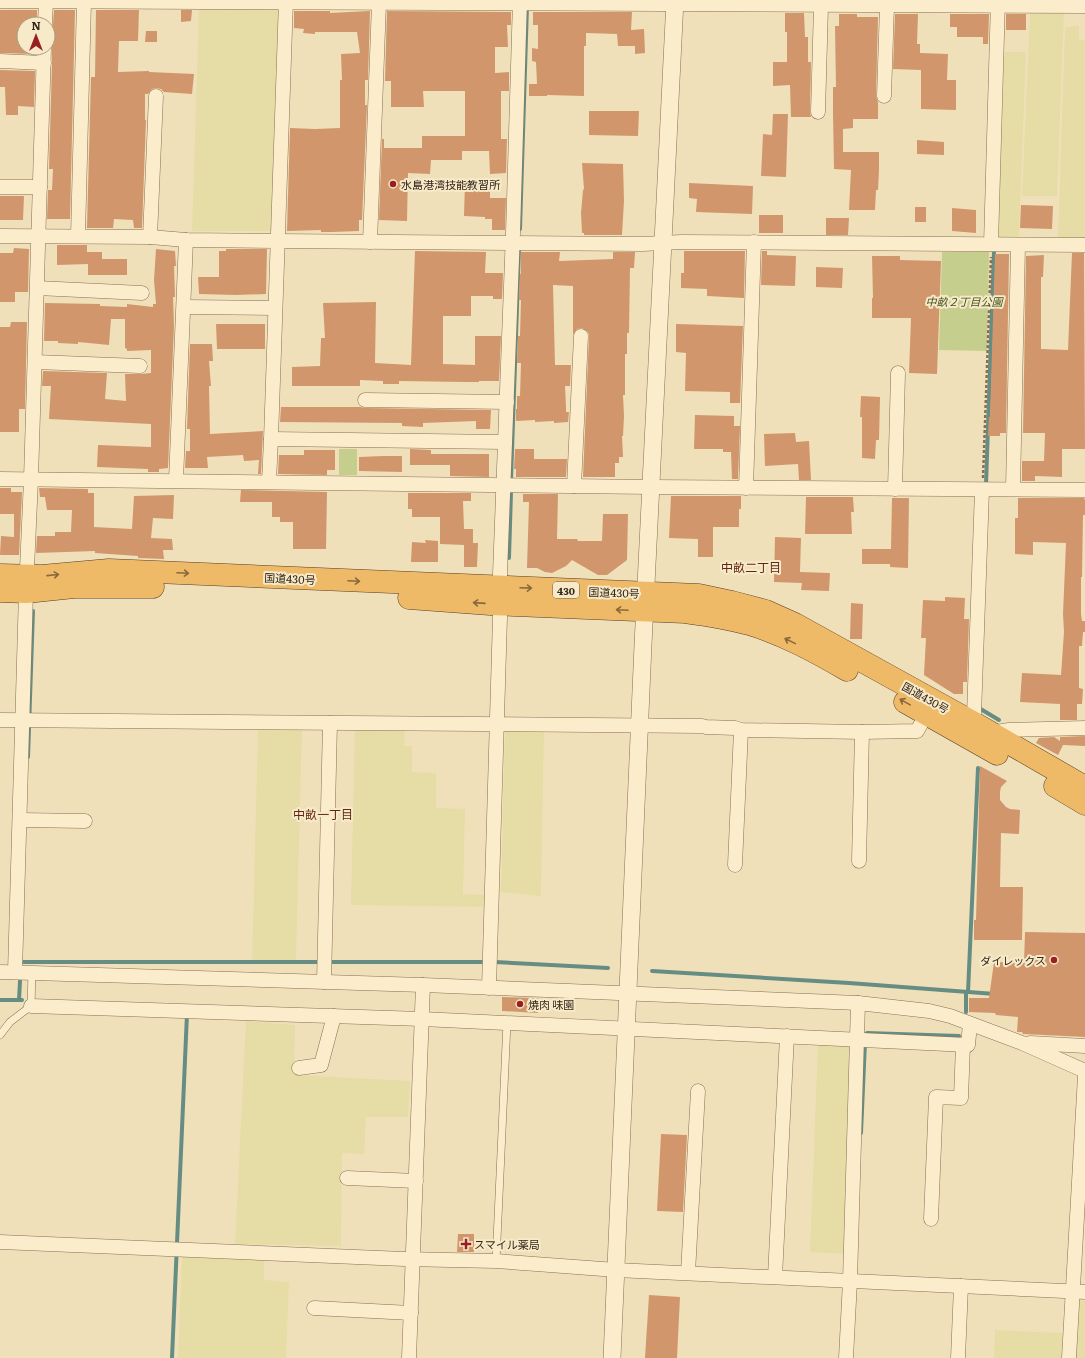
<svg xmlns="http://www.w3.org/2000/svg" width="1085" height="1358" font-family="Literata,'Noto Sans JP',serif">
<rect width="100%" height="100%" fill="#f0e0b9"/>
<g fill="#e6dca6">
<polygon points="199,5 282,5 275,231 192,231"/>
<polygon points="1030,13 1064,13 1057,196 1022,196"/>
<polygon points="1079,26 1079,40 1085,40 1085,238 1058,239 1065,27"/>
<polygon points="1004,52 1026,52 1019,237 996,238"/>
<polygon points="355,726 405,727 404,746 412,746 412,772 436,773 436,808 465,809 463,894 484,895 484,907 351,905"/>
<polygon points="258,729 302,729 296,960 252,961"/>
<polygon points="505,730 544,730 541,896 501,892"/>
<polygon points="246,1021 295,1025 294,1075 410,1081 408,1117 366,1117 364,1154 342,1153 341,1246 235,1244"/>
<polygon points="818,1043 852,1045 846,1254 810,1252"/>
<polygon points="182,1256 264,1259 264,1280 289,1282 286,1358 178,1358"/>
<polygon points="1076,1300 1085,1301 1085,1358 1073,1358"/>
<polygon points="995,1330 1063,1333 1062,1358 994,1358"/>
</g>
<g fill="#c6ce8d">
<polygon points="942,252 989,252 987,351 939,350"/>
<rect x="339" y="449" width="18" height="26"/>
</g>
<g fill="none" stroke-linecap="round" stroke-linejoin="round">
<g stroke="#668d83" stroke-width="4">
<polyline points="520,229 527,6"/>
<polyline points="511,480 519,248"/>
<polyline points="986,485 994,252"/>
<polyline points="509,558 511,492"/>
<polyline points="979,708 999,720"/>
<polyline points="28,757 33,611"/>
<polyline points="21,962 484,962"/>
<polyline points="495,962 608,968"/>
<polyline points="652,971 849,983 995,994"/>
<polyline points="968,992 978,768"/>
<polyline points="0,1000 22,1000"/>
<polyline points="19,1000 20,981"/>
<polyline points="966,1012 966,992"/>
<polyline points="867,1033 959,1036"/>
<polyline points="861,1133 865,1042"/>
<polyline points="172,1358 187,1014"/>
</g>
</g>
<g fill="#d1966c">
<polygon points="0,10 37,10 37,23 24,24 24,48 36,48 35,54 0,53"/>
<polygon points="54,10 75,10 70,219 47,219 48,190 52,190 53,169 49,169 52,63 52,48 50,42 50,31 53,25"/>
<polygon points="96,10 139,10 138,41 119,41 118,72 149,71 149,72 194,74 192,94 164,92 161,89 156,88 152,89 148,94 145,94 145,120 146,120 142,228 134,228 133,220 114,219 113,228 87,228 91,77 95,77"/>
<polygon points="181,10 192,10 191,21 181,22"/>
<polygon points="294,11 330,11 330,13 370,11 368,80 365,80 365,105 367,105 362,220 359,220 359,231 332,232 321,232 321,230 287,231 290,128 315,129 340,128 340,80 342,80 341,54 360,53 357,32 315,32 315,34 303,33 304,29 294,28"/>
<polygon points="387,11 511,12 511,25 507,25 508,47 495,47 495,73 509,72 509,91 501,91 501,139 507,139 506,173 490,174 489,151 462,151 462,160 431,160 430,174 408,173 407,221 379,220 382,139 384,139 384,148 422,148 422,136 465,136 465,91 423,91 424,107 391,107 391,81 385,81"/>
<polygon points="533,12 632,12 631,30 644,29 645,53 635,54 635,46 618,46 617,34 586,33 586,46 584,46 584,96 547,95 547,96 529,96 529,84 537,84 536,62 532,61 532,48 538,49 538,25 533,25"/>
<polygon points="785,13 804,13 805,37 808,37 808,62 811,62 810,112 811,117 791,117 790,85 773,86 773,62 787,62 787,32 785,32"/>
<polygon points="839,14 857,14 857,17 878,17 876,96 878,102 878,119 853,119 853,128 843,129 843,152 879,152 879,170 878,190 876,190 875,210 849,210 851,170 834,169 833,113 833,87 836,87 835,26 839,26"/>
<polygon points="895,14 918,14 917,44 920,44 920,53 948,54 947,80 956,80 956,110 921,109 921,70 893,69"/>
<polygon points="950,14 989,14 988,44 983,44 983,37 957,37 957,27 950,27"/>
<rect x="1006" y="14" width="20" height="16"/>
<polygon points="146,31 157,31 157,42 145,42"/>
<polygon points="0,70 35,71 34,107 18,106 18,115 6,115 5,87 0,87"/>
<polygon points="589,111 639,111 638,136 589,135"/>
<polygon points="773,114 788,114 786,177 761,176 763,134 772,135"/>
<polygon points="917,140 944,142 944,155 917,154"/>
<polygon points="582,163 623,164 624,201 622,235 584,235 584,233 582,233 581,213 583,190 584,189"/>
<polygon points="465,182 490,183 490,198 506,198 505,230 492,230 492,219 485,219 485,217 464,216"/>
<polygon points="689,183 753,186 752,214 696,212 697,199 689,198"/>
<polygon points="0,196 24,196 23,220 0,220"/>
<polygon points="1021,205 1053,206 1052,229 1020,228"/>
<rect x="915" y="207" width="11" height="15"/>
<polygon points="952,208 976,210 976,233 952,231"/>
<rect x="759" y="215" width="24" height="18"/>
<polygon points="826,218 849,218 848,235 826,235"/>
<polygon points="57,245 87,245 87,252 102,252 102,259 127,259 127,275 88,275 88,264 57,265"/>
<polygon points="14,248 29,249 28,292 15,292 15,302 0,302 0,253 13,253"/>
<polygon points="156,249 175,251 176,266 174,266 175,297 173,297 174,326 168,468 159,469 159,472 148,472 148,469 97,467 98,445 151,447 151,424 49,419 51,386 42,386 43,371 107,373 105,399 126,401 125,374 140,374 151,373 151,350 127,351 127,349 125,348 125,319 111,319 109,345 78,342 78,344 58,343 58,341 44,341 45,303 100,304 100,306 127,307 127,304 153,307 153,304 156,304 154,280"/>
<polygon points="226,249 267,249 266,294 236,295 199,294 198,277 219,277 219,251 226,251"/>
<polygon points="415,251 486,252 485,273 503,273 502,299 493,299 493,296 471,296 471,316 443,316 443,364 475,365 475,336 501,336 499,381 479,381 479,382 466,382 399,381 399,384 383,384 383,381 360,380 360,386 292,386 292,367 320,366 321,338 325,338 323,303 376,302 375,363 411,365"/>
<polygon points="684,251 745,251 744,298 707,296 707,289 681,288 681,273 684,273"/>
<polygon points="762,251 767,251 767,255 796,256 795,286 761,285"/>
<polygon points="521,252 560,252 559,261 613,259 613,252 635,252 634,268 630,268 629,333 627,333 627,354 625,354 625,395 623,395 624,416 623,436 622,436 623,457 619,457 619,463 615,463 615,477 583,477 589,336 588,332 582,328 577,329 573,335 573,286 553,285 555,365 571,365 570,386 565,386 566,407 566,412 569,412 568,422 554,423 554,421 535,422 535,420 516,421 516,409 517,409 517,396 520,396 521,363 517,363 518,336 520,336 521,300 519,300 520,274 521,274"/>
<polygon points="1072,253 1084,253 1085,449 1062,449 1062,477 1035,476 1035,481 1022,481 1022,461 1044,461 1045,433 1023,433 1026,256 1044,255 1043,277 1041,277 1041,349 1068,350"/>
<polygon points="995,254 1009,254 1006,433 1000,433 1000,436 988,436 989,417 990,417"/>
<polygon points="872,256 900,256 900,260 941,261 937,374 909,373 911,318 872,318 872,298 873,298"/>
<polygon points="816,267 843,268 842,288 816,287"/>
<polygon points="11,322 27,322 25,409 19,409 19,432 0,432 0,327 10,327"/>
<polygon points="216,324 265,324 265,349 217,349"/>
<polygon points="676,324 743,326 740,403 730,403 730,392 685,391 686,353 676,352"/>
<polygon points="190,344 212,344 213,361 209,361 211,386 209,386 210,434 263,431 261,474 258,474 259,460 244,461 243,455 207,457 208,468 185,468 186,451 190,451 190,429 187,429"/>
<polygon points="861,396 880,397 879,440 876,440 875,459 862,458 862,417 860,417"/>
<polygon points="281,407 360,407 365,408 491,410 490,429 476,429 476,421 423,423 423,427 402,426 402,423 280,422"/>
<polygon points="695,415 734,416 734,426 740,426 738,479 732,479 731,452 723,452 723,449 694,449"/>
<polygon points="795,433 796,442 809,441 811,480 799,480 798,464 765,466 764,434"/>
<polygon points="410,449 431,450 431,454 489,454 489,477 450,476 450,465 410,465"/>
<polygon points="515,449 534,449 534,459 567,459 566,477 516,477 516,469 514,469"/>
<polygon points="304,450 335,450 335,470 327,470 327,475 278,474 279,455 304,455"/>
<polygon points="383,456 402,456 402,472 359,471 359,457"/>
<polygon points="0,488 11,488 11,492 22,492 19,555 0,555 1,536 14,537 14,514 0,514"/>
<polygon points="39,488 88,489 88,493 94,493 94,527 132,529 134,496 174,495 173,519 153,518 151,538 172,539 173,550 163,550 164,559 138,558 138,556 95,553 95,551 36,553 37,536 55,536 55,532 71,532 72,510 47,510 45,497 40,497"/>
<polygon points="241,490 327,492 326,549 293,549 293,522 280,522 280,517 272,517 272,502 240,502"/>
<polygon points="408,493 471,493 471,501 463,501 464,529 473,529 473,543 478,543 477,567 464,567 464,545 440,544 440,517 412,517 412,509 408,509"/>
<polygon points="523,494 558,494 557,539 577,539 578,541 602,541 603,514 628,514 627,560 607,575 598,575 572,560 566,566 552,573 545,572 537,568 527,568 529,502 523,502"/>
<polygon points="671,496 741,496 741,509 739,509 739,527 713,527 713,557 698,557 698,539 669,538"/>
<polygon points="806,497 853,497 854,512 851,512 852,534 805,534"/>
<polygon points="892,498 909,498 908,568 890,567 890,564 862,564 862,549 891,549"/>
<polygon points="1018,498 1084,498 1085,500 1085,515 1083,515 1082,577 1081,577 1081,614 1082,621 1085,621 1085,632 1083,632 1082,646 1079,646 1079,688 1083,689 1082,704 1077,704 1077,720 1060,720 1060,704 1020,702 1022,673 1061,675 1064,632 1063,614 1066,543 1033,542 1033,555 1015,554 1015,518 1018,518"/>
<polygon points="775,537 801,538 800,572 830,573 829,591 801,590 802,583 774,582"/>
<polygon points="425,540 438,541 438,562 411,562 412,542 426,543"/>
<polygon points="945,597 965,598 964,619 969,619 967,682 963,682 963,694 954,694 924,675 926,638 921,638 923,600 945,601"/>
<polygon points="851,603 863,604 862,639 850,639"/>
<polygon points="1085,736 1085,746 1063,745 1058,755 1036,743 1039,738 1054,737 1060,741 1060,737"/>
<polygon points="980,766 1007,781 1001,787 1000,792 1000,800 1006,807 1010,809 1020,810 1019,834 1001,833 1000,887 1023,887 1022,940 974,940 974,920 976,920"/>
<polygon points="1025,932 1085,933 1085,1037 1023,1034 1022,1032 1017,1032 1018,1017 996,1015 995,1013 969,1012 969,998 989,998 994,962 1024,963"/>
<polygon points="502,997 538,998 538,1013 502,1011"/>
<polygon points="661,1134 687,1135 683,1212 657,1211"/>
<polygon points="458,1234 474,1234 474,1252 457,1252"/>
<polygon points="649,1295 680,1297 677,1358 645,1358"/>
</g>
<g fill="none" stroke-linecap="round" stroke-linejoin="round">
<g stroke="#876f53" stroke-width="8">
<g id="service">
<polyline points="0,1035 10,1022 31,1006 32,972"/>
<polyline points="496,1261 507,1023"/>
</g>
</g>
<g stroke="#876f53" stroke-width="15">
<g id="minor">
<polyline points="0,1 1085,6"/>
<polyline points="45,24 46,0"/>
<polyline points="0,61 44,63"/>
<polyline points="884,96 887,6"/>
<polyline points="818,112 821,6"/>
<polyline points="0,187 40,187"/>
<polyline points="0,236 150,237 186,240 277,241 643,244 681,242 1085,245"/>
<polyline points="78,236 84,1"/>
<polyline points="150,237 156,96"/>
<polyline points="370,242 379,3"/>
<polyline points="991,244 998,0"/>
<polyline points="37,288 142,293"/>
<polyline points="184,307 275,308"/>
<polyline points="35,362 140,366"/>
<polyline points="365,400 507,402"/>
<polyline points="271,439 505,442"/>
<polyline points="0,479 650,487 1085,490"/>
<polyline points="176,480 186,240"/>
<polyline points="269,482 271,439 286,0"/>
<polyline points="574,486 581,336"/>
<polyline points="746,488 754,242"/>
<polyline points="895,489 898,373"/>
<polyline points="1013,489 1018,245"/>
<polyline points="0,720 702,726 706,727 735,728 741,730 862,732 917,731 930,708"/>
<polyline points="972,729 974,723 974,715 982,490"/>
<polyline points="990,733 1009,730 1085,728"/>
<polyline points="20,820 85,821"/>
<polyline points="859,861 862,732"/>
<polyline points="735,865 741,730"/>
<polyline points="0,972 423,985 858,1003 929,1011 950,1016 1022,1043 1085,1071"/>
<polyline points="15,972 26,592 31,479 44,48"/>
<polyline points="324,982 330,723"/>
<polyline points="489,988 500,617 500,574 513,233 520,0"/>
<polyline points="31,1006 422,1019 968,1045 970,1024"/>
<polyline points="1030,1043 1085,1046"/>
<polyline points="299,1068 321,1065 334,1016"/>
<polyline points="347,1178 416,1181"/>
<polyline points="931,1219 936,1097 961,1098 963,1045"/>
<polyline points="0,1242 404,1259 496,1261 616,1270 1085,1292"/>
<polyline points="688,1273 698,1091"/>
<polyline points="775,1277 787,1036"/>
<polyline points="314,1308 411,1313"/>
<polyline points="409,1358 423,985"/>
<polyline points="846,1358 850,1281 858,1003"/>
<polyline points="958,1358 961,1286"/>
<polyline points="1069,1358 1085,1076"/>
</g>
</g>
<g stroke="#876f53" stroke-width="18">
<polyline id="tertiary" points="612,1358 643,645 675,0"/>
</g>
<g stroke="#543d28" stroke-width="23">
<g id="trunk">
<polyline points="0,575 42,576 109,570 699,595 732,602 766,611 795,624 974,723 1085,787"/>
<polyline points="0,591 26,592 74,587 153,587"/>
<path d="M409 598 490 604 685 612C707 615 728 618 749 624 783 634 816 652 847 670"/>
<polyline points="905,702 997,754"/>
<polyline points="1055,786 1085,804"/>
</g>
</g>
<polyline stroke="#876f53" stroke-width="2.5" stroke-dasharray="3 2" stroke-linecap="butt" points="983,478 991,257"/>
<use href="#service" stroke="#fbedcc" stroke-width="7"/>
<use href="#minor" stroke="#fbedcc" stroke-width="14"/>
<use href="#tertiary" stroke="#fbedcc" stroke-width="17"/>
<use href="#trunk" stroke="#efba67" stroke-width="22"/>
</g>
<defs><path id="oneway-shaft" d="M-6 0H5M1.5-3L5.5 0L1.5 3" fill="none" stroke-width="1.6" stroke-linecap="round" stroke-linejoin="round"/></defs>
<g stroke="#89693c">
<use href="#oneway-shaft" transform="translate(183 573) rotate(3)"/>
<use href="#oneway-shaft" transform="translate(53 575) rotate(-6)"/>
<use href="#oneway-shaft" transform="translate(354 581) rotate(3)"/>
<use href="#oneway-shaft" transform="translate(526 588) rotate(2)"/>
<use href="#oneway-shaft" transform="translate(479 603) rotate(-176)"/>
<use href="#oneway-shaft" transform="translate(622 610) rotate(-177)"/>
<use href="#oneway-shaft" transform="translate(790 641) rotate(-154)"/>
<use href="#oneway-shaft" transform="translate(905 702) rotate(-151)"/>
</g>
<g fill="#992020" stroke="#f7eac9" stroke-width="1.5">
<circle cx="393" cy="184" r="4"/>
<circle cx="1054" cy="960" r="4"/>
<circle cx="520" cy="1004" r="4"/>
<path d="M464 1238h4v4h4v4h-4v4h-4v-4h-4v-4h4z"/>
</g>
<g text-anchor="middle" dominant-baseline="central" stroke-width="4" stroke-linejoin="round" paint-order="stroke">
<rect fill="#f7eac9" stroke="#6f614e" stroke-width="1" x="553" y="582" width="26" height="16" rx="3"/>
<g font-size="10" font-weight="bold" fill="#352619">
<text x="566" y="590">430</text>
</g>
<g font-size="11" fill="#352619" stroke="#f7eac9" text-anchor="start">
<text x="401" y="184">水島港湾技能教習所</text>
<text x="1046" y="960" text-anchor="end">ダイレックス</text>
<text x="528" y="1004">焼肉 味園</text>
<text x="474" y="1244">スマイル薬局</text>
</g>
<g font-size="11" font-style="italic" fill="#45521e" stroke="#f7eac9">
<text x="964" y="301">中畝２丁目公園</text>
</g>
<g font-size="11" fill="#352619" stroke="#f7eac9">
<text transform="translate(290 578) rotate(3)">国道430号</text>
<text transform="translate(614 592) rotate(2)">国道430号</text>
<text transform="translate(926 697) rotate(29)">国道430号</text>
</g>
<g font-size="12" fill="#642716" stroke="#f7eac9">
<text x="751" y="567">中畝二丁目</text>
<text x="323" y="814">中畝一丁目</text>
</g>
</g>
<g transform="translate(36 36)"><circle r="19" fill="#f7eac9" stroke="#a99c83"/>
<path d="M0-3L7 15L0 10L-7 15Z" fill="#992020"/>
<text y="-6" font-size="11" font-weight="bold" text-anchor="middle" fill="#352619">N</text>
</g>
</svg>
